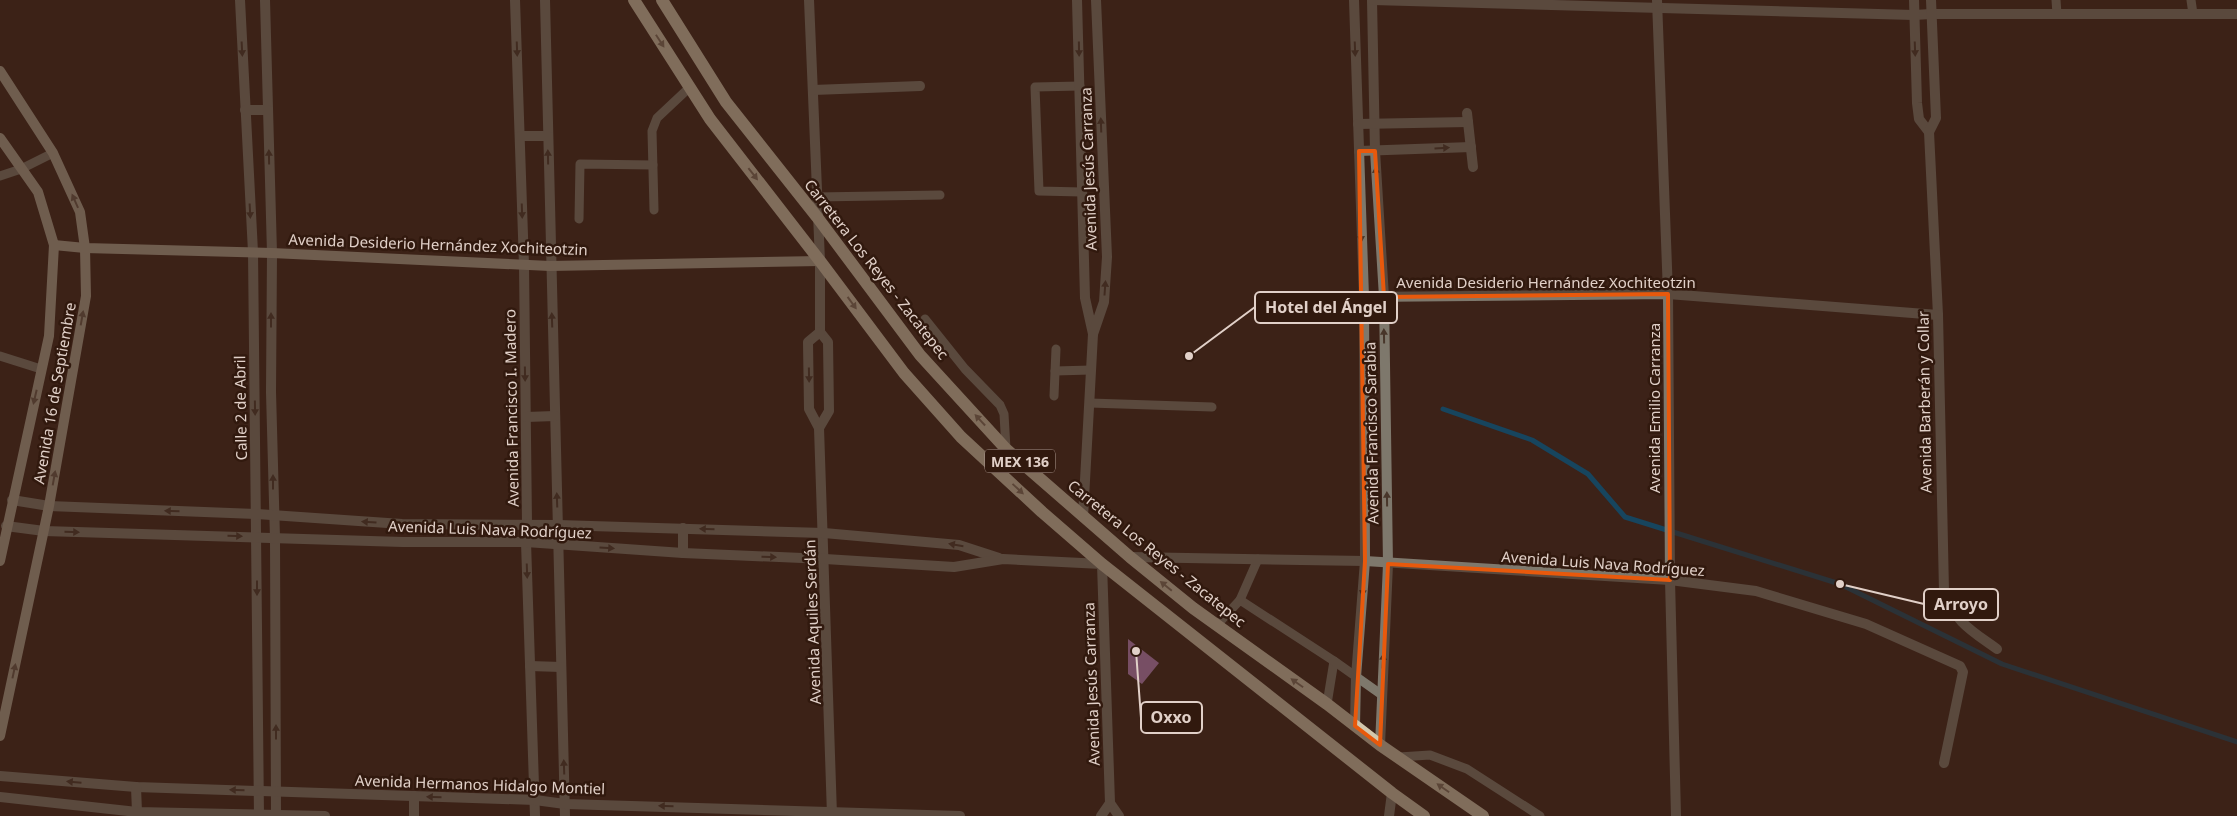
<svg xmlns="http://www.w3.org/2000/svg" width="2237" height="816" font-family="'Noto Sans',sans-serif">
<rect width="100%" height="100%" fill="#3c2218"/>
<g fill="none" stroke-linecap="round" stroke-linejoin="round">
<polyline stroke="#17455e" stroke-width="5" points="1443,409 1532,440 1588,474 1625,517 1840,584 2002,664 2237,742"/>
</g>
<polygon fill="#be84c0" points="1128,639 1159,663 1142,684 1128,674"/>
<g fill="none" stroke-linecap="round" stroke-linejoin="round">
<g stroke="#7e786c" stroke-width="9">
<polyline points="2056,0 2057,14"/>
<polyline points="2191,0 2193,14"/>
<polyline points="1080,86 1035,87 1039,191 1082,192"/>
<polyline points="0,176 21,169 53,153"/>
<polyline points="816,197 940,195"/>
<polyline points="654,210 652,131 657,118 690,87"/>
<polyline points="579,219 580,164 653,165"/>
<polyline points="925,319 965,369 1000,405 1004,414 1006,449"/>
<polyline points="0,356 41,369"/>
<polyline points="1055,371 1091,370"/>
<polyline points="1054,396 1056,349"/>
<polyline points="1090,403 1212,407"/>
<polyline points="1240,600 1258,559"/>
<polyline points="1217,625 1240,600 1334,661 1327,704"/>
<polyline points="1334,661 1382,695"/>
<polyline points="1399,757 1430,755 1467,769 1540,816"/>
</g>
<g stroke="#7e786c" stroke-width="10">
<polyline points="240,0 253,252 259,816"/>
<polyline points="265,0 272,253 271,392 275,538 276,816"/>
<polyline points="515,0 524,265 527,524 526,542 535,816"/>
<polyline points="545,0 565,816"/>
<polyline points="809,0 820,261 820,332 828,342 829,411 819,428"/>
<polyline points="1077,0 1085,298 1093,334 1083,517"/>
<polyline points="1354,0 1364,297 1365,561 1356,677 1355,726"/>
<polyline points="1372,0 1375,151 1384,297 1388,564 1380,745"/>
<polyline points="1373,0 1914,15 1931,14 2237,14"/>
<polyline points="1657,0 1668,294 1670,580 1676,816"/>
<polyline points="1914,0 1917,103 1919,119 1929,132"/>
<path d="M1931 0 1936 118 1929 132 1938 315 1944 591C1957 624 1969 629 1997 649"/>
<polyline points="813,90 920,86"/>
<polyline points="245,110 268,110"/>
<polyline points="1467,113 1473,167"/>
<polyline points="1358,124 1468,122"/>
<polyline points="520,136 548,136"/>
<polyline points="1359,151 1471,147"/>
<polyline points="1364,297 1668,294 1938,315"/>
<polyline points="820,332 808,342 809,409 819,428 832,815"/>
<polyline points="1093,334 1104,302 1107,257 1096,0"/>
<polyline points="526,417 555,416"/>
<polyline points="12,500 49,506 257,514 402,524 558,525 824,533 959,545 999,558"/>
<polyline points="6,526 44,531 403,542 526,542 683,553 825,559 954,567 1003,559 1102,564 1110,803 1119,816"/>
<polyline points="683,553 683,528"/>
<polyline points="1130,557 1365,561 1670,580 1756,591 1866,624 1960,666 1963,672 1944,763"/>
<polyline points="530,666 561,667"/>
<polyline points="0,776 136,787 535,800 565,804 960,816"/>
<polyline points="136,787 137,812"/>
<polyline points="414,796 414,816"/>
<polyline points="0,797 137,812 325,816"/>
<polyline points="1101,816 1110,803"/>
<polyline points="1389,816 1392,793"/>
</g>
<g stroke="#aea491" stroke-width="10">
<polyline points="0,71 53,153 80,212 85,248 86,296 49,506 0,736"/>
<polyline points="0,138 38,192 54,245 49,336 0,561"/>
<polyline points="54,245 85,248 272,253 550,266 820,261"/>
</g>
<g stroke="#d3c7ad" stroke-width="12">
<polyline points="634,0 710,119 820,261 904,373 961,437 1042,512 1102,564 1392,793 1424,816"/>
<polyline points="662,0 726,102 817,217 920,355 1006,449 1130,557 1193,608 1327,704 1380,745 1483,816"/>
</g>
</g>
<defs><path id="oneway-solid" d="M-6-.8H1V-3.2L6.5 0L1 3.2V.8H-6Z" transform="scale(1.25)"/></defs>
<g fill="#82705e">
<use href="#oneway-solid" transform="translate(660 41) rotate(57)"/>
<use href="#oneway-solid" transform="translate(753 174) rotate(52)"/>
<use href="#oneway-solid" transform="translate(852 303) rotate(54)"/>
<use href="#oneway-solid" transform="translate(980 420) rotate(-133)"/>
<use href="#oneway-solid" transform="translate(1018 489) rotate(43)"/>
<use href="#oneway-solid" transform="translate(1166 586) rotate(-141)"/>
<use href="#oneway-solid" transform="translate(1297 683) rotate(-145)"/>
<use href="#oneway-solid" transform="translate(1443 788) rotate(-145)"/>
</g>
<g fill="#48362a">
<use href="#oneway-solid" transform="translate(242 49) rotate(87)"/>
<use href="#oneway-solid" transform="translate(517 49) rotate(88)"/>
<use href="#oneway-solid" transform="translate(1079 49) rotate(89)"/>
<use href="#oneway-solid" transform="translate(1355 49) rotate(88)"/>
<use href="#oneway-solid" transform="translate(1915 49) rotate(88)"/>
<use href="#oneway-solid" transform="translate(1101 125) rotate(-92)"/>
<use href="#oneway-solid" transform="translate(1442 148) rotate(-3)"/>
<use href="#oneway-solid" transform="translate(269 157) rotate(-91)"/>
<use href="#oneway-solid" transform="translate(548 157) rotate(-91)"/>
<use href="#oneway-solid" transform="translate(1376 174) rotate(-93)"/>
<use href="#oneway-solid" transform="translate(250 211) rotate(87)"/>
<use href="#oneway-solid" transform="translate(522 211) rotate(88)"/>
<use href="#oneway-solid" transform="translate(1361 235) rotate(88)"/>
<use href="#oneway-solid" transform="translate(1105 288) rotate(-86)"/>
<use href="#oneway-solid" transform="translate(271 320) rotate(-90)"/>
<use href="#oneway-solid" transform="translate(552 320) rotate(-92)"/>
<use href="#oneway-solid" transform="translate(1384 336) rotate(-91)"/>
<use href="#oneway-solid" transform="translate(525 374) rotate(89)"/>
<use href="#oneway-solid" transform="translate(809 375) rotate(89)"/>
<use href="#oneway-solid" transform="translate(255 408) rotate(89)"/>
<use href="#oneway-solid" transform="translate(273 482) rotate(-90)"/>
<use href="#oneway-solid" transform="translate(1387 499) rotate(-91)"/>
<use href="#oneway-solid" transform="translate(557 500) rotate(-92)"/>
<use href="#oneway-solid" transform="translate(172 511) rotate(-178)"/>
<use href="#oneway-solid" transform="translate(369 522) rotate(-176)"/>
<use href="#oneway-solid" transform="translate(707 529) rotate(-178)"/>
<use href="#oneway-solid" transform="translate(72 532) rotate(1)"/>
<use href="#oneway-solid" transform="translate(235 536) rotate(1)"/>
<use href="#oneway-solid" transform="translate(956 545) rotate(-170)"/>
<use href="#oneway-solid" transform="translate(607 548) rotate(4)"/>
<use href="#oneway-solid" transform="translate(769 557) rotate(2)"/>
<use href="#oneway-solid" transform="translate(527 571) rotate(88)"/>
<use href="#oneway-solid" transform="translate(257 588) rotate(90)"/>
<use href="#oneway-solid" transform="translate(1363 589) rotate(94)"/>
<use href="#oneway-solid" transform="translate(1383 661) rotate(-87)"/>
<use href="#oneway-solid" transform="translate(276 732) rotate(-90)"/>
<use href="#oneway-solid" transform="translate(564 767) rotate(-92)"/>
<use href="#oneway-solid" transform="translate(74 782) rotate(-175)"/>
<use href="#oneway-solid" transform="translate(237 790) rotate(-179)"/>
<use href="#oneway-solid" transform="translate(434 797) rotate(-178)"/>
<use href="#oneway-solid" transform="translate(666 806) rotate(-179)"/>
</g>
<g fill="#695849">
<use href="#oneway-solid" transform="translate(75 201) rotate(-114)"/>
<use href="#oneway-solid" transform="translate(82 318) rotate(-80)"/>
<use href="#oneway-solid" transform="translate(35 397) rotate(103)"/>
<use href="#oneway-solid" transform="translate(54 478) rotate(-80)"/>
<use href="#oneway-solid" transform="translate(14 671) rotate(-78)"/>
</g>
<path d="M0 0H2237V816H0ZM1359 151H1375L1384 297 1668 294 1670 580 1388 564 1380 745 1355 726 1365 561Z" fill="#3c2218" fill-opacity=".55" fill-rule="evenodd"/>
<path fill="none" stroke="#e8590c" stroke-width="4" stroke-linejoin="round" d="M1359 151H1375L1384 297 1668 294 1670 580 1388 564 1380 745 1355 726 1365 561Z"/>
<g text-anchor="middle" dominant-baseline="central" stroke-width="5" stroke-linejoin="round" paint-order="stroke">
<rect fill="#31190e" stroke="#ac9990" stroke-width="1" x="985" y="449.5" width="70" height="23" rx="4"/>
<g font-size="14" font-weight="bold" fill="#e1d0c8">
<text x="1020" y="461">MEX 136</text>
</g>
<g font-size="15" fill="#e1d0c8" stroke="#31190e">
<text transform="translate(1088 169) rotate(-92)">Avenida Jesús Carranza</text>
<text transform="translate(438 244) rotate(2)">Avenida Desiderio Hernández Xochiteotzin</text>
<text transform="translate(877 269) rotate(52)">Carretera Los Reyes - Zacatepec</text>
<text x="1546" y="282">Avenida Desiderio Hernández Xochiteotzin</text>
<text transform="translate(54 393) rotate(-80)">Avenida 16 de Septiembre</text>
<text transform="translate(1924 402) rotate(-91)">Avenida Barberán y Collar</text>
<text transform="translate(240 408) rotate(-91)">Calle 2 de Abril</text>
<text transform="translate(511 408) rotate(-91)">Avenida Francisco I. Madero</text>
<text transform="translate(1654 408) rotate(-90)">Avenida Emilio Carranza</text>
<text transform="translate(1371 433) rotate(-91)">Avenida Francisco Sarabia</text>
<text transform="translate(490 529) rotate(2)">Avenida Luis Nava Rodríguez</text>
<text transform="translate(1157 553) rotate(39)">Carretera Los Reyes - Zacatepec</text>
<text transform="translate(1603 563) rotate(4)">Avenida Luis Nava Rodríguez</text>
<text transform="translate(812 622) rotate(-92)">Avenida Aquiles Serdán</text>
<text transform="translate(1091 684) rotate(-92)">Avenida Jesús Carranza</text>
<text transform="translate(480 784) rotate(2)">Avenida Hermanos Hidalgo Montiel</text>
</g>
</g>
<path fill="none" stroke="#e1d0c8" stroke-width="2" d="M1189 356L1255 307M1840 584L1924 604M1136 651L1141 718"/>
<g fill="#e1d0c8" stroke="#31190e" stroke-width="2">
<circle cx="1189" cy="356" r="5"/>
<circle cx="1840" cy="584" r="5"/>
<circle cx="1136" cy="651" r="5"/>
</g>
<g fill="#31190e" stroke="#e1d0c8" stroke-width="2">
<rect x="1255" y="292" width="142" height="31" rx="5"/>
<rect x="1924" y="589" width="74" height="31" rx="5"/>
<rect x="1141" y="702" width="61" height="31" rx="5"/>
</g>
<g font-size="16" text-anchor="middle" font-weight="bold" fill="#e1d0c8">
<text x="1326" y="313">Hotel del Ángel</text>
<text x="1961" y="610">Arroyo</text>
<text x="1171" y="723">Oxxo</text>
</g>
</svg>
